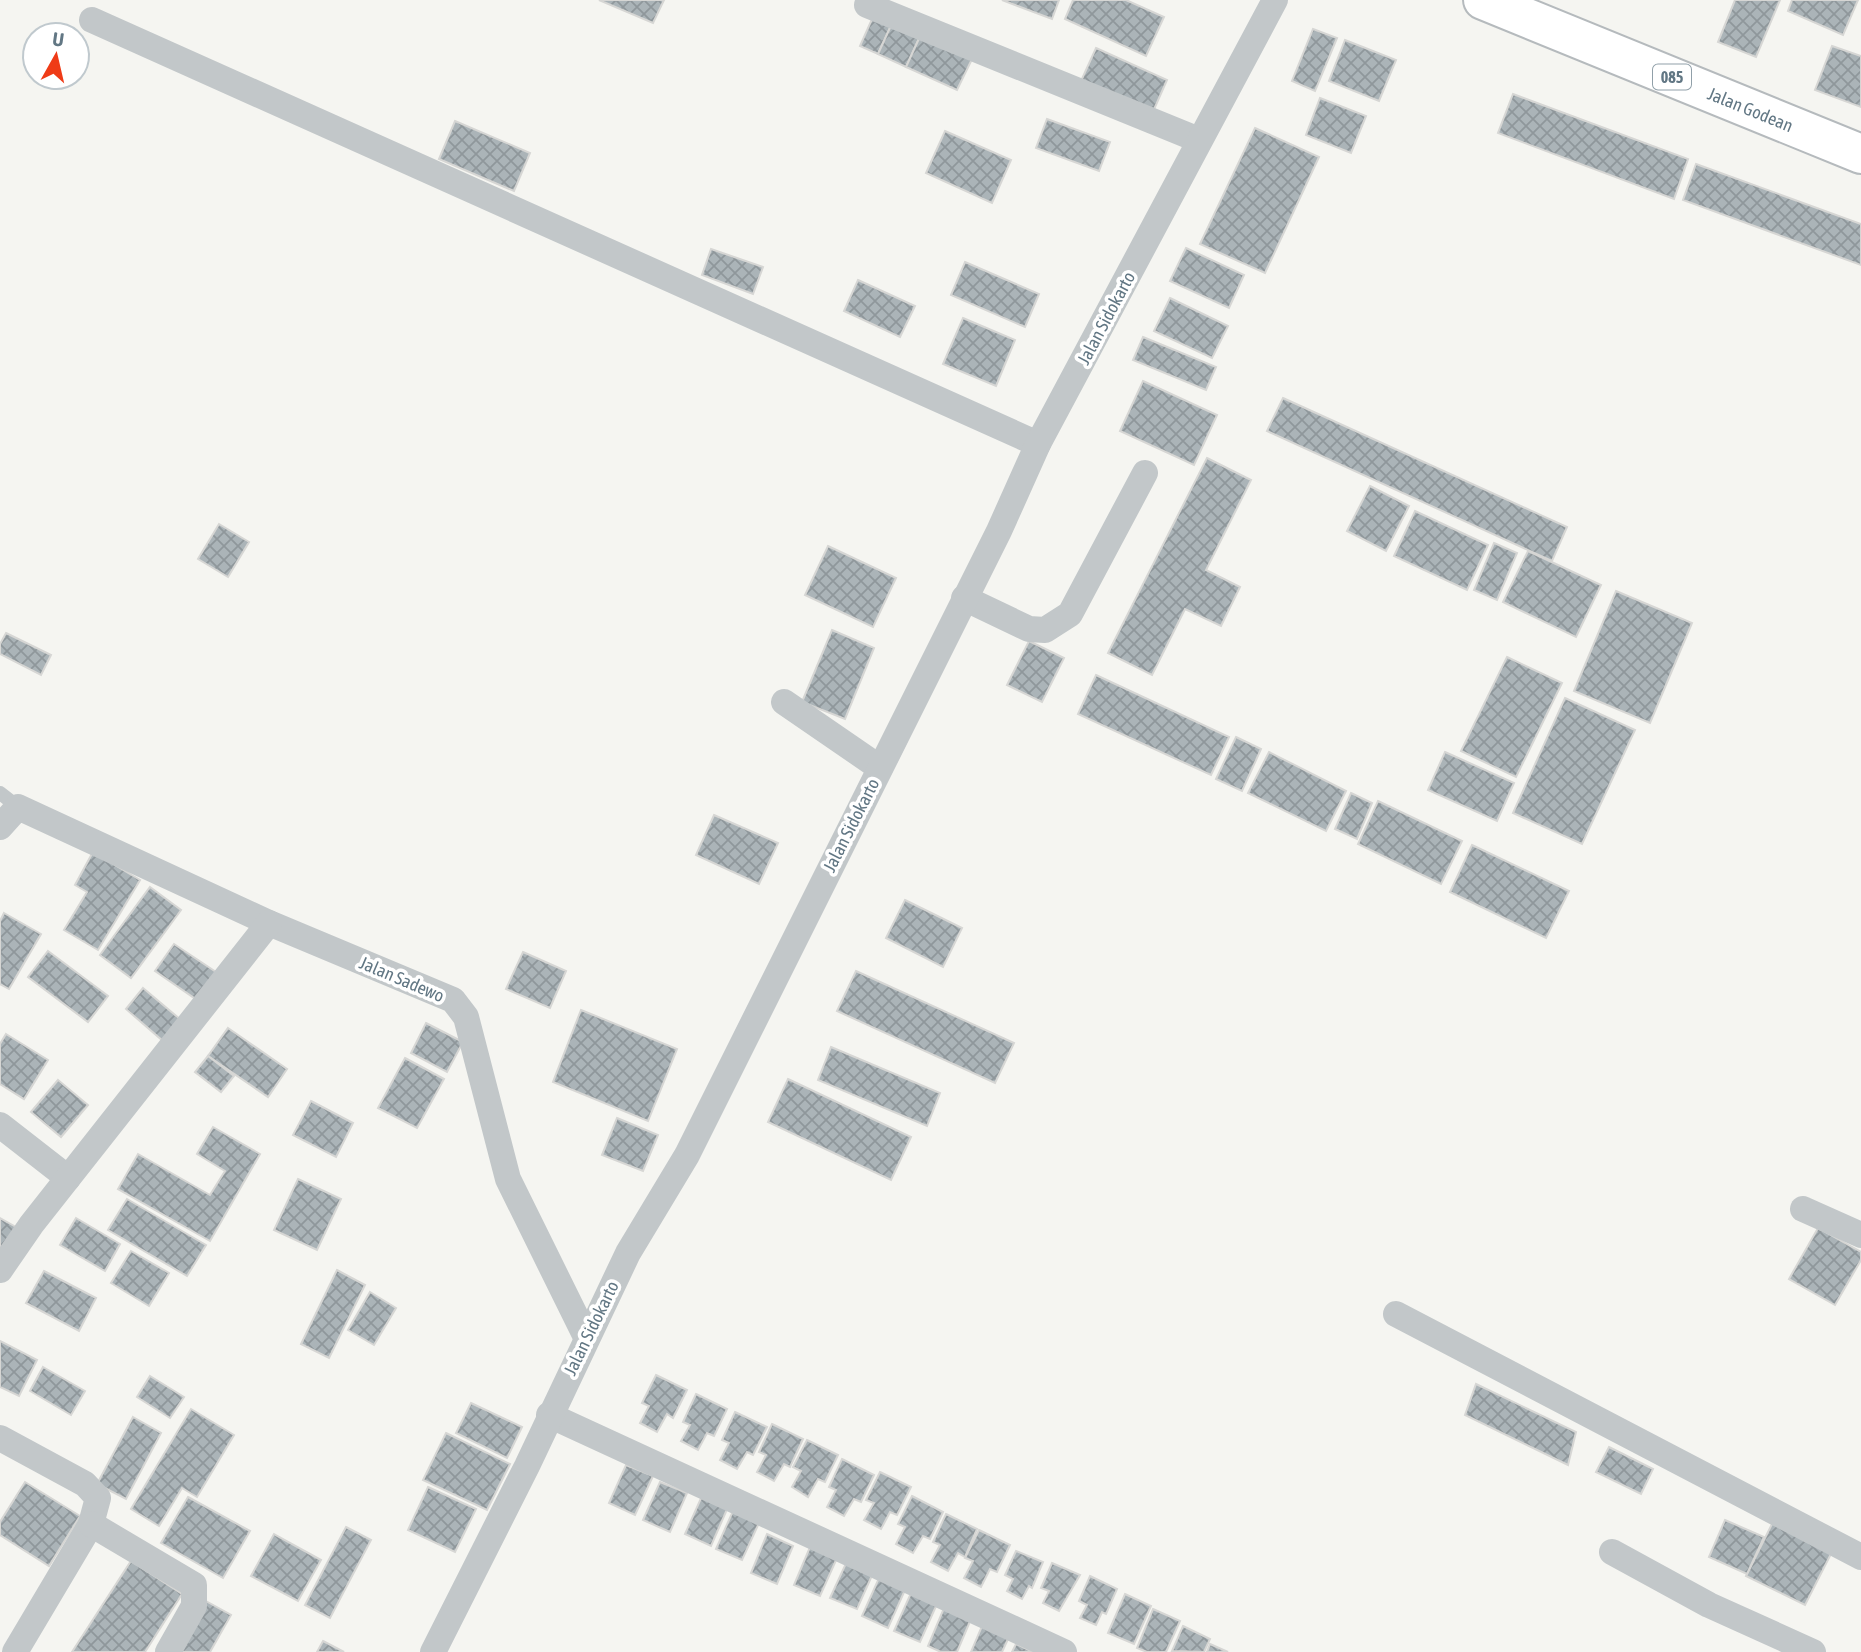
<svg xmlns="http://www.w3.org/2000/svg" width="1861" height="1652" font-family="'Asap Condensed',sans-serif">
<defs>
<pattern id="building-cross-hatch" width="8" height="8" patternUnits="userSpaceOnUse" patternTransform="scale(1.75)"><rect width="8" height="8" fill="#abb4b8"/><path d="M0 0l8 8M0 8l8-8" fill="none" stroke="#8f979b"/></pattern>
</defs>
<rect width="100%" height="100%" fill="#f5f5f1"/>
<g fill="url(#building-cross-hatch)" stroke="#d6d6d4" stroke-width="2">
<polygon points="599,0 664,0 653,23"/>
<polygon points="1002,0 1059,0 1052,19"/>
<polygon points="1073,0 1126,0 1164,17 1146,56 1065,19"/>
<polygon points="1735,0 1780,0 1756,57 1718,42"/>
<polygon points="1792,0 1858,0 1843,35 1788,11"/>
<polygon points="876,10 894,19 878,54 860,46"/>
<polygon points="894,19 922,32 906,67 878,54"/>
<polygon points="1313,29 1337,38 1315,91 1292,81"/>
<polygon points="922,32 974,55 957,90 906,67"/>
<polygon points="1345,40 1396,60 1379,101 1329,81"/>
<polygon points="1832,46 1861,56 1861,107 1815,90"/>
<polygon points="1096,48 1167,80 1152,114 1081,81"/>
<polygon points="1513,94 1688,159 1674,199 1498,133"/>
<polygon points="1320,98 1366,116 1351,153 1306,135"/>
<polygon points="1047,119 1110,142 1099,171 1036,148"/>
<polygon points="455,121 530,153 514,191 439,159"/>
<polygon points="1255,128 1319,157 1265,273 1200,244"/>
<polygon points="945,131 1011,160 992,203 926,173"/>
<polygon points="1696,164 1861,224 1861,265 1683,200"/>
<polygon points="1186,248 1244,275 1229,308 1170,281"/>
<polygon points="711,249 763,267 753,294 702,275"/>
<polygon points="965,262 1039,294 1025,327 951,295"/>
<polygon points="858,280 915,306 900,337 844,311"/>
<polygon points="1170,298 1228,326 1212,358 1154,331"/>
<polygon points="963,318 1015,340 996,386 943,364"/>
<polygon points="1143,337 1216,367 1206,390 1133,360"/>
<polygon points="1143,381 1217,415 1194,465 1120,431"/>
<polygon points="1283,398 1567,527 1552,561 1267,431"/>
<polygon points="1207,458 1251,480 1206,570 1240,587 1221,626 1185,609 1152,675 1108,653"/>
<polygon points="1370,486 1409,506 1386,551 1347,531"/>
<polygon points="1415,511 1488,545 1467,590 1394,556"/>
<polygon points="219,524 249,542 228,577 198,559"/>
<polygon points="1494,543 1517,553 1497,600 1474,590"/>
<polygon points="828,546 896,578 873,627 805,595"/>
<polygon points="1528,551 1601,585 1576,637 1503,602"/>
<polygon points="1616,591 1692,623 1650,723 1574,691"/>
<polygon points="832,630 874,648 845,719 802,702"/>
<polygon points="6,633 51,655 41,675 0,654 0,644"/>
<polygon points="1029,641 1064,658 1042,702 1007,685"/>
<polygon points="1507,657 1562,683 1516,777 1461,751"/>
<polygon points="1096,675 1229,737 1211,775 1078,714"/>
<polygon points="1565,698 1635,730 1582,844 1513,813"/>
<polygon points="1236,737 1261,749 1242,791 1216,779"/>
<polygon points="1269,752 1346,791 1326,831 1248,793"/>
<polygon points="1445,752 1514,783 1497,821 1428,790"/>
<polygon points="1351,793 1372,803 1357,839 1335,829"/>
<polygon points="1378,801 1462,841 1441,884 1358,844"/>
<polygon points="714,815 778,843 759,884 696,855"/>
<polygon points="1472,845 1569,891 1546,938 1450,892"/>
<polygon points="93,852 140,880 98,950 64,930 87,892 75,885"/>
<polygon points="150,887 181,910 131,978 100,955"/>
<polygon points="905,900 962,928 943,967 886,938"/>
<polygon points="4,913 41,934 9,989 0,984 0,921"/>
<polygon points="174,944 219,974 200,1002 155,971"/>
<polygon points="48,951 108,996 88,1022 28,977"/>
<polygon points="523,952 566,971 550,1008 506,989"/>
<polygon points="856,971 1014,1043 995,1083 837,1011"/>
<polygon points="143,988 181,1020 163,1041 126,1009"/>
<polygon points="581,1010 677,1049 648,1121 553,1082"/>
<polygon points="426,1023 463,1042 447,1072 411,1053"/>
<polygon points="228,1028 287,1069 268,1097 208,1056"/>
<polygon points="6,1034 48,1060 24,1099 0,1084 0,1044"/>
<polygon points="831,1047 940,1093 927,1126 818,1080"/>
<polygon points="208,1056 234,1076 221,1092 195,1072"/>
<polygon points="405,1058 444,1079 417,1128 378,1108"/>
<polygon points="788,1079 911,1137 891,1180 768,1122"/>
<polygon points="58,1080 88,1105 61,1137 31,1112"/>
<polygon points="311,1101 353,1123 336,1157 293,1135"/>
<polygon points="617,1118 658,1135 643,1171 602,1155"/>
<polygon points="213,1127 260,1154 210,1241 118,1189 138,1154 210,1195 225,1171 197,1154"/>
<polygon points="298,1179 341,1199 317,1250 274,1230"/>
<polygon points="127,1199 206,1245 187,1276 108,1230"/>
<polygon points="0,1218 16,1227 0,1253"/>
<polygon points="76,1218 120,1244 105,1271 60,1245"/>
<polygon points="1818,1228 1861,1252 1861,1260 1835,1305 1789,1279"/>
<polygon points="131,1251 169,1273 149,1306 111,1283"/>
<polygon points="337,1270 365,1285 329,1358 301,1344"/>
<polygon points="44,1271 96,1298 79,1331 26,1303"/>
<polygon points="370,1292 396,1308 374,1345 348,1330"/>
<polygon points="0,1341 37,1360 19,1396 0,1387"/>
<polygon points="43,1367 85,1391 71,1415 30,1391"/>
<polygon points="656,1375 687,1390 673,1418 667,1414 657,1432 640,1423 649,1406 642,1403"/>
<polygon points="150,1376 184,1397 170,1418 137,1397"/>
<polygon points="1476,1384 1576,1432 1568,1465 1465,1415"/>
<polygon points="696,1394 727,1409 714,1436 707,1433 698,1450 681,1441 690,1425 683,1422"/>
<polygon points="471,1403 522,1427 507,1458 456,1433"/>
<polygon points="191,1409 234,1435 197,1497 182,1488 159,1526 131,1509"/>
<polygon points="735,1412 767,1427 753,1455 747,1452 737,1469 720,1460 729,1443 722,1440"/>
<polygon points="133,1417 161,1433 126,1499 97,1484"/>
<polygon points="772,1424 803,1439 790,1467 784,1464 774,1481 757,1472 766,1455 759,1452"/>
<polygon points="446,1433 510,1464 487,1510 423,1480"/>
<polygon points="807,1440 838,1455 825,1482 818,1479 808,1497 792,1487 801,1471 793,1467"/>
<polygon points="1609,1447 1653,1469 1641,1494 1596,1472"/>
<polygon points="842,1459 874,1475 861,1502 854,1499 844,1516 827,1507 836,1490 829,1487"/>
<polygon points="626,1465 653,1476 635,1515 609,1503"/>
<polygon points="880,1472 911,1487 897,1515 890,1512 881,1529 864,1520 874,1503 866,1500"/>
<polygon points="25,1482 80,1516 49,1566 0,1535 0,1522"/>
<polygon points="660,1482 687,1493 670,1532 643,1520"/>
<polygon points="428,1487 476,1509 455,1552 408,1530"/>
<polygon points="702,1496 728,1507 711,1546 685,1534"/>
<polygon points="912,1496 943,1512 930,1539 923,1536 913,1553 896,1544 905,1527 898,1524"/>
<polygon points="188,1497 250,1531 223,1578 161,1543"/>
<polygon points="733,1511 759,1523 742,1560 716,1549"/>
<polygon points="946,1514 977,1529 965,1557 958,1553 948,1571 931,1562 940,1545 933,1542"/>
<polygon points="1775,1518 1834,1548 1805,1605 1746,1576"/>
<polygon points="1725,1520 1764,1537 1747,1574 1709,1557"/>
<polygon points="346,1527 371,1540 330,1618 305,1605"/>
<polygon points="979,1530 1010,1545 997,1572 990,1569 981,1587 964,1578 973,1561 965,1558"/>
<polygon points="274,1534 321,1560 298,1601 251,1576"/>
<polygon points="767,1534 793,1546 777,1584 751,1573"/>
<polygon points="810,1547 837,1558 820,1596 794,1585"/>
<polygon points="1016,1551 1043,1562 1032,1588 1029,1586 1022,1599 1007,1591 1013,1579 1005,1575"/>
<polygon points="848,1559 874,1571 857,1609 830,1598"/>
<polygon points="131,1561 182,1594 145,1652 72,1652"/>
<polygon points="1052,1563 1080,1575 1059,1611 1043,1603 1049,1591 1041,1588"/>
<polygon points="1090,1576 1117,1589 1106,1614 1102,1612 1096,1625 1080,1618 1087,1605 1079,1601"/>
<polygon points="879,1578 905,1590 888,1628 862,1616"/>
<polygon points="911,1593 937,1604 920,1642 894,1631"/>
<polygon points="1125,1594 1151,1606 1134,1644 1108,1633"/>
<polygon points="204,1600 231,1615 210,1652 175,1652"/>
<polygon points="944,1608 971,1619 957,1652 941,1652 928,1646"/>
<polygon points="1153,1609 1180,1621 1166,1652 1147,1652 1137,1648"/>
<polygon points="982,1626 1009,1637 1002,1652 971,1652"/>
<polygon points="1183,1626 1210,1639 1204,1652 1172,1651"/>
<polygon points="323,1641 344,1652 317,1652"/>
<polygon points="1016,1644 1033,1652 1012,1652"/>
<polygon points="1210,1644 1228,1652 1207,1652"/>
</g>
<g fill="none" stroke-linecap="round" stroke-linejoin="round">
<g stroke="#b5babd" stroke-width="42">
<g id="primary">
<path id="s1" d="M1483 0 1861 154"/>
</g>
</g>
<polyline stroke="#c2c7c9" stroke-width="14" points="0,793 18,807"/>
<g stroke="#c2c7c9" stroke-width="26">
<polyline points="867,5 1199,140"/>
<polyline points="92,20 1038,444"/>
<polyline points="964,598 1029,629 1045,630 1070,614 1145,473"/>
<polyline points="784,702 880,768"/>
<polyline points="0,827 18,807 269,923 453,1000 466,1017 508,1179 586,1337"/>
<polyline points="0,1125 68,1178"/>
<polyline points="1803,1209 1861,1235"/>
<polyline points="0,1270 31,1225 269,923"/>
<polyline points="1396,1314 1861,1557"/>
<polyline points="549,1415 1064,1652"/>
<polyline points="0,1438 85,1484 98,1498 91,1524 15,1652"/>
<polyline points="91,1524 194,1585 194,1606 168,1652"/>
<polyline points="1612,1552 1709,1605 1813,1652"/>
<polyline points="433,1652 527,1466 628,1253 687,1155 999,531 1038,444 1275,0"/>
</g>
<use href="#primary" stroke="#fff" stroke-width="38"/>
</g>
<g text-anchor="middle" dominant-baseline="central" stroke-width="7" stroke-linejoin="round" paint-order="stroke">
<rect fill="#fff" stroke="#91a0a9" stroke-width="2" x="1653" y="64.5" width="38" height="25" rx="5"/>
<g font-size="16" font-weight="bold" fill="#627784">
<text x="1672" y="77">085</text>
</g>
<g font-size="18" fill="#627784" stroke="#fff">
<text stroke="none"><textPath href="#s1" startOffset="289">Jalan Godean</textPath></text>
<text transform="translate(1106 318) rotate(-62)">Jalan Sidokarto</text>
<text transform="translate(851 825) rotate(-63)">Jalan Sidokarto</text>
<text transform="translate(402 979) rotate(23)">Jalan Sadewo</text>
<text transform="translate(591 1328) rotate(-64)">Jalan Sidokarto</text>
</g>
</g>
<g transform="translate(56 56) rotate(8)"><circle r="33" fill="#ffffff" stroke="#c0c9ce" stroke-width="2"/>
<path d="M0-5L12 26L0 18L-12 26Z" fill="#ef3b17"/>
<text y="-10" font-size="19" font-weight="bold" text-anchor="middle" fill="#627784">U</text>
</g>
</svg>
